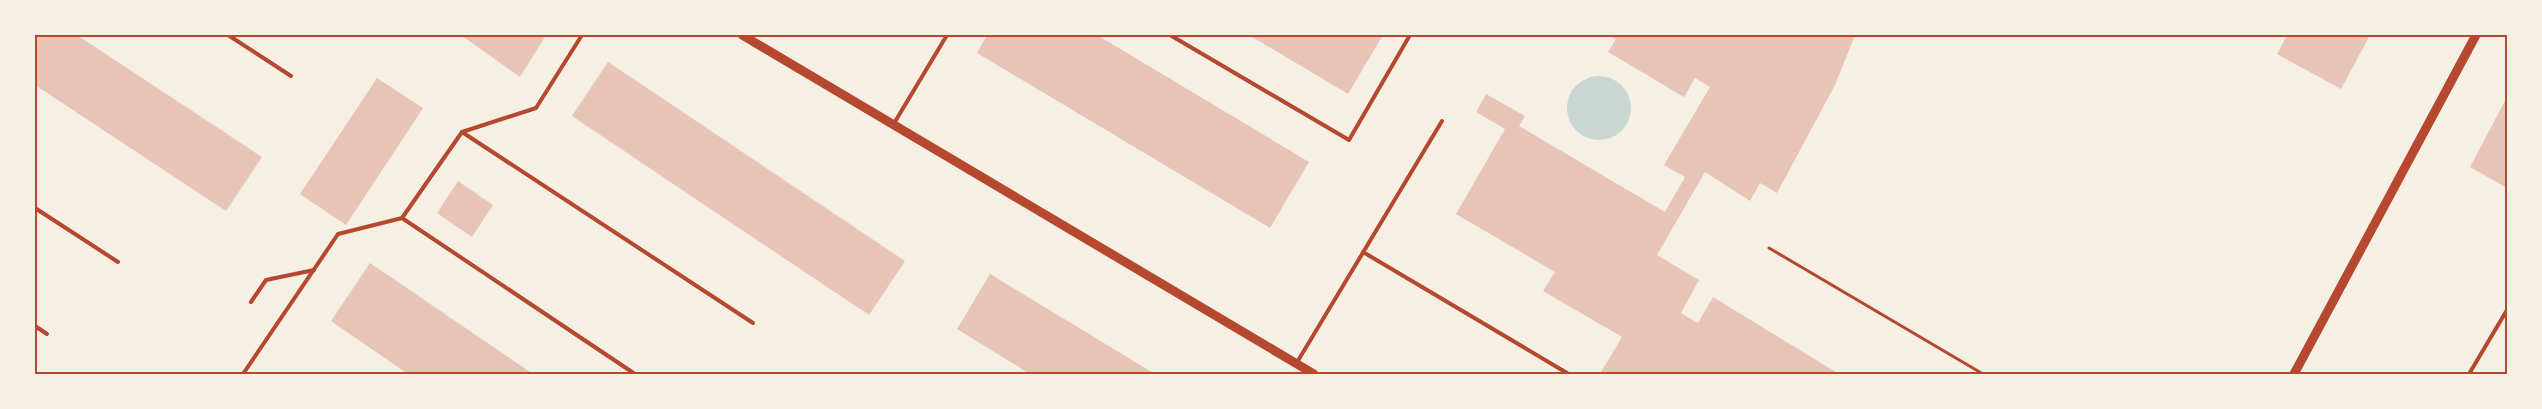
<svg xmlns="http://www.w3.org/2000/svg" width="2542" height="409" font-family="'PT Serif',serif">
<rect width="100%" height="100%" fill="#f6efe4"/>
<circle fill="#c9d6d2" cx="1599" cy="108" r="32"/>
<g fill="#e6c5b7">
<polygon points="35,35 77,35 262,157 226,211 35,85"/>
<polygon points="461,35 546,35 520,77"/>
<polygon points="987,35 1097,35 1309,162 1270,228 977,53"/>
<polygon points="1249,35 1383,35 1348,94"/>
<polygon points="1609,35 1855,35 1835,85 1777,193 1760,183 1750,201 1705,172 1657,255 1699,280 1681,313 1698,323 1713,297 1839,374 1604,374 1601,372 1622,337 1543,291 1555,272 1456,214 1505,129 1476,112 1486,94 1525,116 1519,126 1665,212 1685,177 1664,165 1710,87 1695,78 1684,97 1608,52 1616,39"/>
<polygon points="2287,35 2370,35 2341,89 2277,54"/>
<polygon points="608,62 905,261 869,315 572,116"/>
<polygon points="377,78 423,108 346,225 300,194"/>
<polygon points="2507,97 2507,188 2470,167"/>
<polygon points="458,181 493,205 472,237 437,213"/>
<polygon points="370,263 533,374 408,374 331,321"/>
<polygon points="990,274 1155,374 1030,374 957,329"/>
</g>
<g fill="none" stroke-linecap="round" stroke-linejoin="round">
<polyline stroke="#b5482f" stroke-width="3" points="1769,248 1983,374"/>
<g stroke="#b5482f" stroke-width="4">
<polyline points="228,35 291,76"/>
<polyline points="1170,35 1349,140 1410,35"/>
<polyline points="893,125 947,35"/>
<polyline points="462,132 753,323"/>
<polyline points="35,208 118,262"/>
<polyline points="402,218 635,374"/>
<polyline points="1363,252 1567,373"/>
<polyline points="251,302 266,280 314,270"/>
<polyline points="35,326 47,334"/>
<polyline points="1296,364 1442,121"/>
<polyline points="243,374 338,234 402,218 462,132 536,108 582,35"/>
<polyline points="2469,374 2507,310"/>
</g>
<g stroke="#b5482f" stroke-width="9">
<polyline points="742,35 1314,374"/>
<polyline points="2294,374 2476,35"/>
</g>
</g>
<rect width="2542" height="409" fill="none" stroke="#f6efe4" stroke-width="72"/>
<rect x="36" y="36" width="2470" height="337" fill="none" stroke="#b5482f" stroke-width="2"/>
</svg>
